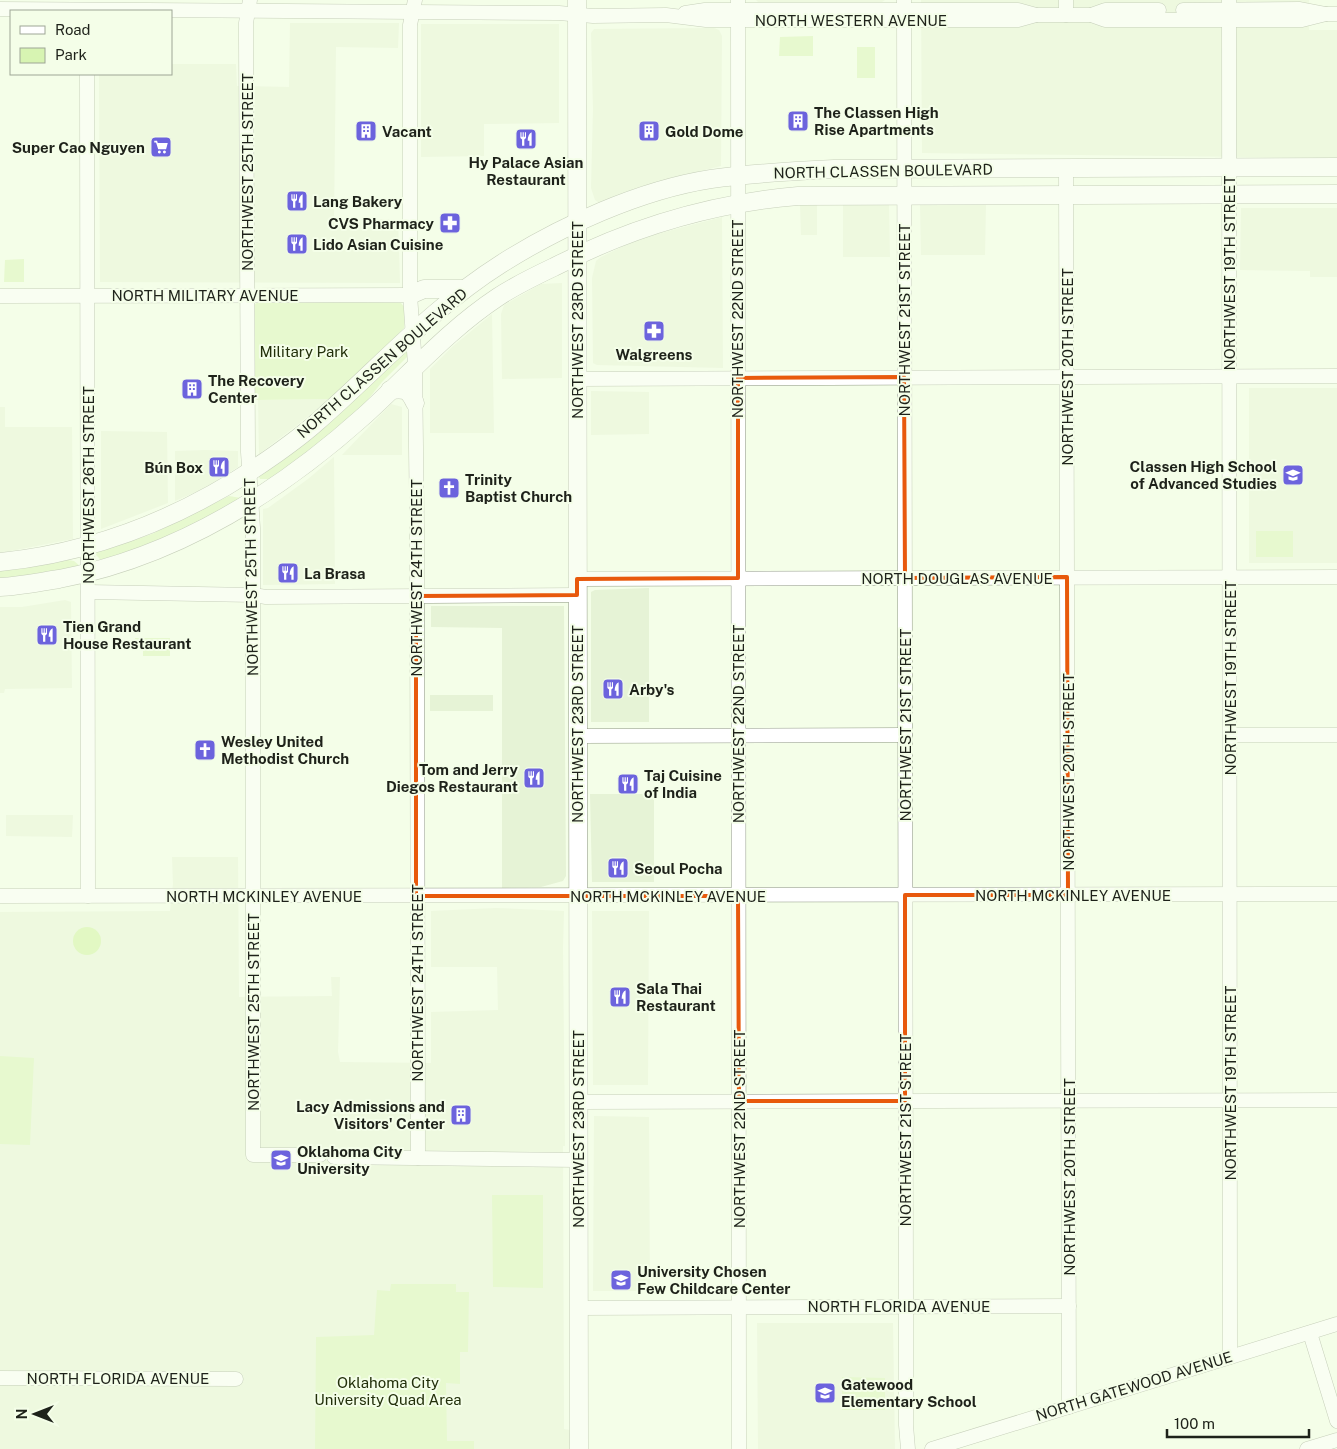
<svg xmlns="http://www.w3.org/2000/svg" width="1337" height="1449" font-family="'Public Sans',sans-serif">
<rect width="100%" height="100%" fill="#f4fee8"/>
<g fill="#e6f3d6">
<polygon points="756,0 885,0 882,2 758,2"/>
<polygon points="921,0 1309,0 1309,30 1337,30 1337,158 922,153"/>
<polygon points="290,23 399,23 398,48 336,47 334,220 398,219 400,283 100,282 99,74 171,74 171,64 236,64 237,86 289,87"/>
<polygon points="421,24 559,24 559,123 484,124 484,156 421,157"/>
<polygon points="714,28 719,30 722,36 721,166 673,178 601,204 595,200 591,188 593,109 591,33 594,29"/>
<polygon points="817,204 817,235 801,235 800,205"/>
<polygon points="843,204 889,204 890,257 843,257"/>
<polygon points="920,205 986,205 985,255 921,255"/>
<polygon points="1241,208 1337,208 1337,277 1310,277 1310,271 1240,270"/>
<polygon points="722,217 723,368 597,365 593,363 592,278 596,261 601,257 638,239"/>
<polygon points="562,283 562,378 502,379 501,314 504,305 541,284"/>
<polygon points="492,314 494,433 430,433 430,369 452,347"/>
<rect x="1249" y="388" width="88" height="175"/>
<polygon points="591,391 649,392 649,434 591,435"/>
<polygon points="329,399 296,426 259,454 258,400"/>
<polygon points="391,404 402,407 402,455 342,455"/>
<polygon points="0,407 5,407 5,427 72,427 73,539 0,553"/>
<polygon points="101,431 167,432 168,503 101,529"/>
<polygon points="205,450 238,451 238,467 205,488 175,501 175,451"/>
<polygon points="334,457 335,584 263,585 263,509 268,508 308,479"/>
<polygon points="649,588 649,722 591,722 591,592 595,590"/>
<polygon points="65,600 71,602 72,688 5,689 4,693 0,693 0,607 22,607"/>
<polygon points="431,606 564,606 566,876 563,881 541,887 502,888 502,628 431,627"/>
<rect x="430" y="695" width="63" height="16"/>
<polygon points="590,794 654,794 654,882 592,882"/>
<polygon points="6,815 73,815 72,837 6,836"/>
<polygon points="172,857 238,857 239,997 332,996 331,977 340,977 338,1052 340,1062 431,1063 431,1012 498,1010 497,967 431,967 431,911 496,908 564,911 563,948 565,1146 563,1146 564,1429 570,1430 570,1449 0,1449 0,912 170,911 173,884"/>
<polygon points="592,911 649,911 648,1085 593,1085"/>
<polygon points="594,1116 649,1117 650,1291 593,1291"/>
<polygon points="757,1323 893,1323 895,1449 758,1449"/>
</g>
<g fill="#d7f4b2">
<polygon points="813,36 813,56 779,56 780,37"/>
<rect x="857" y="47" width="18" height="31"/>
<polygon points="24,259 24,282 4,282 5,260"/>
<polygon points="259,301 401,303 405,308 404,328 331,402 329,399 257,400 254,397 254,305"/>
<polygon points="405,351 411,353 382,382 362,407 346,423 272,479 260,479 259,477 259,475"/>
<polygon points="229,496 241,498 201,524 107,561 100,559 96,555 97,552 152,534"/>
<rect x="1256" y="531" width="37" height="26"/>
<polygon points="68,560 74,561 81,567 0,582 0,571"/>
<polygon points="135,638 170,638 170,656 143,656 143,649 134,649"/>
<polygon points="0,1056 34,1058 30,1145 0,1144"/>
<polygon points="492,1195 543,1195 543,1288 493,1287"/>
<polygon points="391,1284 456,1284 456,1292 469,1292 468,1352 460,1352 460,1384 446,1383 447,1441 474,1441 474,1449 315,1449 316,1337 374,1335 377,1290 390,1291"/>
<polygon points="842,1377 885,1378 885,1410 842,1410"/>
</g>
<circle fill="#ccf298" cx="87" cy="941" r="14"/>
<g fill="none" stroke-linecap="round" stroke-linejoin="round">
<g stroke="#909985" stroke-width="15">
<g id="minor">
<polyline points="250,0 246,23 246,39 248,452 253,528 253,1155 320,1155"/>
<polyline points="415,0 410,25 410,295 415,365 417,529 418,1158"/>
<polyline points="738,0 739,1449"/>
<polyline points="904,0 906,1306 906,1425 908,1449"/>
<polyline points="1229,0 1230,1357"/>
<polyline points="0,9 559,13 593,16 666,15 706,20 1018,20 1036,15"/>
<polyline points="1183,10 1300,9 1326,14 1337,14"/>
<polyline points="685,13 705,10 1018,10 1036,15 1091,15 1105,20 1302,20 1326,14"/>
<polyline points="1066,15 1066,0"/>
<polyline points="1091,15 1105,10 1159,10"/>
<polyline points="87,74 88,896"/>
<polyline points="1066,168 1069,1407"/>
<polyline points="0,296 410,295"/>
<polyline points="577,379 1337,376"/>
<polyline points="577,579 1337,577"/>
<polyline points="88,592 253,595 266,597 577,595"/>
<polyline points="1230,735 1337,735"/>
<polyline points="578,736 905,735"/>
<polyline points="0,896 1337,894"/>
<polyline points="578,1102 1337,1100"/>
<polyline points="334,1157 578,1160"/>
<polyline points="579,1308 1069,1306"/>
<polyline points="1310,1333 1337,1421"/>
<polyline points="0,1378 236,1379"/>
<polyline points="932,1449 1337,1324"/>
<polyline points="1307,1449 1337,1440"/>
</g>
</g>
<g stroke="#909985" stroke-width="19">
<g id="major">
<polyline points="577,0 579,1449"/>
<polyline points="410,295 424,289 464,289"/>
<path d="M390 390C404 389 408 388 415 403"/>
<path d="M0 562C101 552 194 512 276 454 290 444 304 434 317 422 379 368 430 309 501 264 561 226 640 190 711 179 752 173 793 171 834 169L1337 167"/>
<path d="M0 587C20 586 39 582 59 579 176 557 277 494 365 415 409 375 448 330 498 297 516 285 535 276 554 267 630 228 713 203 798 196L1337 194"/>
</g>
</g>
<use href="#minor" stroke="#fff" stroke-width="14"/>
<use href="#major" stroke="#fff" stroke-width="18"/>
</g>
<path d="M0 0H1337V1449H0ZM904 377 905 578 1067 577 1068 895H905V1101H739L738 896H416V596L577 595V579L738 578V378Z" fill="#f4fee8" fill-opacity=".55" fill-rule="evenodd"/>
<path fill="none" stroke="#e8590c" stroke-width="4" stroke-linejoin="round" d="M904 377 905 578 1067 577 1068 895H905V1101H739L738 896H416V596L577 595V579L738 578V378Z"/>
<defs>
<g id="building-square" transform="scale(1.125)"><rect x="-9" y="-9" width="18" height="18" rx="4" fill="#6c63dd" stroke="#f4fee8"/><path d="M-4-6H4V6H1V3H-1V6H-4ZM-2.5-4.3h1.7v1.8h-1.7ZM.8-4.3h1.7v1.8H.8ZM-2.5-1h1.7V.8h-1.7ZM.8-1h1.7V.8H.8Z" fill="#fff"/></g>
<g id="restaurant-square" transform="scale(1.125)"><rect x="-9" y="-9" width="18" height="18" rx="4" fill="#6c63dd" stroke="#f4fee8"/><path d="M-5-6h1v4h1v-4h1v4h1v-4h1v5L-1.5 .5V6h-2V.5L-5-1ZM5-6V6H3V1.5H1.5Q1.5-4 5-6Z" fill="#fff"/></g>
<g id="supermarket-square" transform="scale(1.125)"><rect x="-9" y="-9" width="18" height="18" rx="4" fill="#6c63dd" stroke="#f4fee8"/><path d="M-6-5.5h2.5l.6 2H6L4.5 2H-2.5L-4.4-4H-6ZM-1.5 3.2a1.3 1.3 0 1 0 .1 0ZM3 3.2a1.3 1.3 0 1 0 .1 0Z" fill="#fff"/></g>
<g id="pharmacy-square" transform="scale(1.125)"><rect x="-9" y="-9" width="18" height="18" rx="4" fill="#6c63dd" stroke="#f4fee8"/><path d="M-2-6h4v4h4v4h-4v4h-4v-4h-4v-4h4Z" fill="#fff"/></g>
<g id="school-square" transform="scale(1.125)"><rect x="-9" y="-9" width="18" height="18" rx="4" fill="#6c63dd" stroke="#f4fee8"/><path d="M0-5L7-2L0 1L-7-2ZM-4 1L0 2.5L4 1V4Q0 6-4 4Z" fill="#fff"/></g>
<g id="church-square" transform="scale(1.125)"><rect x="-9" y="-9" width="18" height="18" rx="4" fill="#6c63dd" stroke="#f4fee8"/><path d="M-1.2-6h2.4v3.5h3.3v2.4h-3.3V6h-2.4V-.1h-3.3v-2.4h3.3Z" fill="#fff"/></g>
<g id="university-square" transform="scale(1.125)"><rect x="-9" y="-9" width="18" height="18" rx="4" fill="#6c63dd" stroke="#f4fee8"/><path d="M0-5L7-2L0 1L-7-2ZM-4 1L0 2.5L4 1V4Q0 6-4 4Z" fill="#fff"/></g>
</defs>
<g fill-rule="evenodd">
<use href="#building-square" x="798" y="121"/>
<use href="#building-square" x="366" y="131"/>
<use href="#building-square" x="649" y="131"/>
<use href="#restaurant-square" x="526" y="139"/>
<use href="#supermarket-square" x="161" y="147"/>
<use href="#restaurant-square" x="297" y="201"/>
<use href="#pharmacy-square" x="450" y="223"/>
<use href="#restaurant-square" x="297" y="244"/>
<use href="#pharmacy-square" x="654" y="331"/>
<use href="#building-square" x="192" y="389"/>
<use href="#restaurant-square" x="219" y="467"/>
<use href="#school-square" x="1293" y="475"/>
<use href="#church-square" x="449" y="488"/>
<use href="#restaurant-square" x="288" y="573"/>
<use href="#restaurant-square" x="47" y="635"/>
<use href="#restaurant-square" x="613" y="689"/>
<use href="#church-square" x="205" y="750"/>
<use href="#restaurant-square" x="534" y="778"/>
<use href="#restaurant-square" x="628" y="784"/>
<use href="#restaurant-square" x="618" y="868"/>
<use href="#restaurant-square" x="620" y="997"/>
<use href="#building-square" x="461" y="1115"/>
<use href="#university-square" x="281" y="1160"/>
<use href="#school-square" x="621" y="1280"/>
<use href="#school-square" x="825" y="1393"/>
</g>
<g text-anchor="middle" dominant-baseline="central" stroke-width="4" stroke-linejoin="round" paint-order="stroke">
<g font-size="15" fill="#1e221a" stroke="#f4fee8">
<text x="851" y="20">NORTH WESTERN AVENUE</text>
<text transform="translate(883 171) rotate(-1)">NORTH CLASSEN BOULEVARD</text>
<text transform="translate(247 172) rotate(-90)">NORTHWEST 25TH STREET</text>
<text transform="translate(1229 273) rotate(-90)">NORTHWEST 19TH STREET</text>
<text x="205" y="295">NORTH MILITARY AVENUE</text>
<text transform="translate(737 319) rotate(-90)">NORTHWEST 22ND STREET</text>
<text transform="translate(577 320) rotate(-90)">NORTHWEST 23RD STREET</text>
<text transform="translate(904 320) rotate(-90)">NORTHWEST 21ST STREET</text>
<text transform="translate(382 363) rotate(-41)">NORTH CLASSEN BOULEVARD</text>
<text transform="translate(1067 367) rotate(-90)">NORTHWEST 20TH STREET</text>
<text transform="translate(88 485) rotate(-90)">NORTHWEST 26TH STREET</text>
<text transform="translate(251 577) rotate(-91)">NORTHWEST 25TH STREET</text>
<text transform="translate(416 578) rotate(-90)">NORTHWEST 24TH STREET</text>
<text x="957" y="578">NORTH DOUGLAS AVENUE</text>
<text transform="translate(1230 678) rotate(-90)">NORTHWEST 19TH STREET</text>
<text transform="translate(577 724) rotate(-90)">NORTHWEST 23RD STREET</text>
<text transform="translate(738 724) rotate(-90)">NORTHWEST 22ND STREET</text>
<text transform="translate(905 725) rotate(-90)">NORTHWEST 21ST STREET</text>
<text transform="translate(1068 772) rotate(-90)">NORTHWEST 20TH STREET</text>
<text x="1073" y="895">NORTH MCKINLEY AVENUE</text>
<text x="264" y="896">NORTH MCKINLEY AVENUE</text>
<text x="668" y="896">NORTH MCKINLEY AVENUE</text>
<text transform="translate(417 983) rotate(-90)">NORTHWEST 24TH STREET</text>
<text transform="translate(253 1012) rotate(-90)">NORTHWEST 25TH STREET</text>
<text transform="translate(1230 1083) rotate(-90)">NORTHWEST 19TH STREET</text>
<text transform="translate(578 1129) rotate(-90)">NORTHWEST 23RD STREET</text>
<text transform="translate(739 1129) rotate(-90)">NORTHWEST 22ND STREET</text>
<text transform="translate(905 1130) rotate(-90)">NORTHWEST 21ST STREET</text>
<text transform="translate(1069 1177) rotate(-90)">NORTHWEST 20TH STREET</text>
<text x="899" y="1306">NORTH FLORIDA AVENUE</text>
<text x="118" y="1378">NORTH FLORIDA AVENUE</text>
<text transform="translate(1134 1386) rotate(-17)">NORTH GATEWOOD AVENUE</text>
</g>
<g font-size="15" font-weight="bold" fill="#1e221a" stroke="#f4fee8" text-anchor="start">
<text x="814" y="112">The Classen High<tspan x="814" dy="17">Rise Apartments</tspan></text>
<text x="382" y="131">Vacant</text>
<text x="665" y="131">Gold Dome</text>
<text x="145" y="147" text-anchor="end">Super Cao Nguyen</text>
<text x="526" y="162" text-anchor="middle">Hy Palace Asian<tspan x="526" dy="17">Restaurant</tspan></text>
<text x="313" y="201">Lang Bakery</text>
<text x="434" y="223" text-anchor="end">CVS Pharmacy</text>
<text x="313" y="244">Lido Asian Cuisine</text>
<text x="654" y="354" text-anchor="middle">Walgreens</text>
<text x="208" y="380">The Recovery<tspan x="208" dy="17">Center</tspan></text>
<text x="1277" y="466" text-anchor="end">Classen High School<tspan x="1277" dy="17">of Advanced Studies</tspan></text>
<text x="203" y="467" text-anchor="end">Bún Box</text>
<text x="465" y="479">Trinity<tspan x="465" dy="17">Baptist Church</tspan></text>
<text x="304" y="573">La Brasa</text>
<text x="63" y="626">Tien Grand<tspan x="63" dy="17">House Restaurant</tspan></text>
<text x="629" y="689">Arby's</text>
<text x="221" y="741">Wesley United<tspan x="221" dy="17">Methodist Church</tspan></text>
<text x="518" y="769" text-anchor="end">Tom and Jerry<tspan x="518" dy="17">Diegos Restaurant</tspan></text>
<text x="644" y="775">Taj Cuisine<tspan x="644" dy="17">of India</tspan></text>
<text x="634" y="868">Seoul Pocha</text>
<text x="636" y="988">Sala Thai<tspan x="636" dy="17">Restaurant</tspan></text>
<text x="445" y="1106" text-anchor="end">Lacy Admissions and<tspan x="445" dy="17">Visitors' Center</tspan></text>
<text x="297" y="1151">Oklahoma City<tspan x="297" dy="17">University</tspan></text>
<text x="637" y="1271">University Chosen<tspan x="637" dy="17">Few Childcare Center</tspan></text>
<text x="841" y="1384">Gatewood<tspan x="841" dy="17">Elementary School</tspan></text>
</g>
<g font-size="15" fill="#222f0a" stroke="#f4fee8">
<text x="304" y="351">Military Park</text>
<text x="388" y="1382">Oklahoma City<tspan x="388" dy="17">University Quad Area</tspan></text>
</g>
</g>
<rect x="10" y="10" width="162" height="65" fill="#f4fee8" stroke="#9ea696"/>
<rect x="20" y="26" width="25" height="8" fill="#ffffff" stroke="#9ea696"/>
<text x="55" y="35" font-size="15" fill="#1e221a">Road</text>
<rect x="20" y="48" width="25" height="15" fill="#d7f4b2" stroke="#9ea696"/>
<text x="55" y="60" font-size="15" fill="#1e221a">Park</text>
<g transform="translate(35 1414) rotate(270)" stroke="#f4fee8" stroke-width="4" paint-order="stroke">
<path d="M0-4L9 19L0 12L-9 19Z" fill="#1e221a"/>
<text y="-8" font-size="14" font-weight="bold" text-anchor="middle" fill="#1e221a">N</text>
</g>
<path d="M1167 1429v8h142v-8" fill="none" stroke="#1e221a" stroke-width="2.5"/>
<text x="1174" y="1429" font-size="15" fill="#1e221a" stroke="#f4fee8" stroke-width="4" paint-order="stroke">100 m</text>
</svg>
